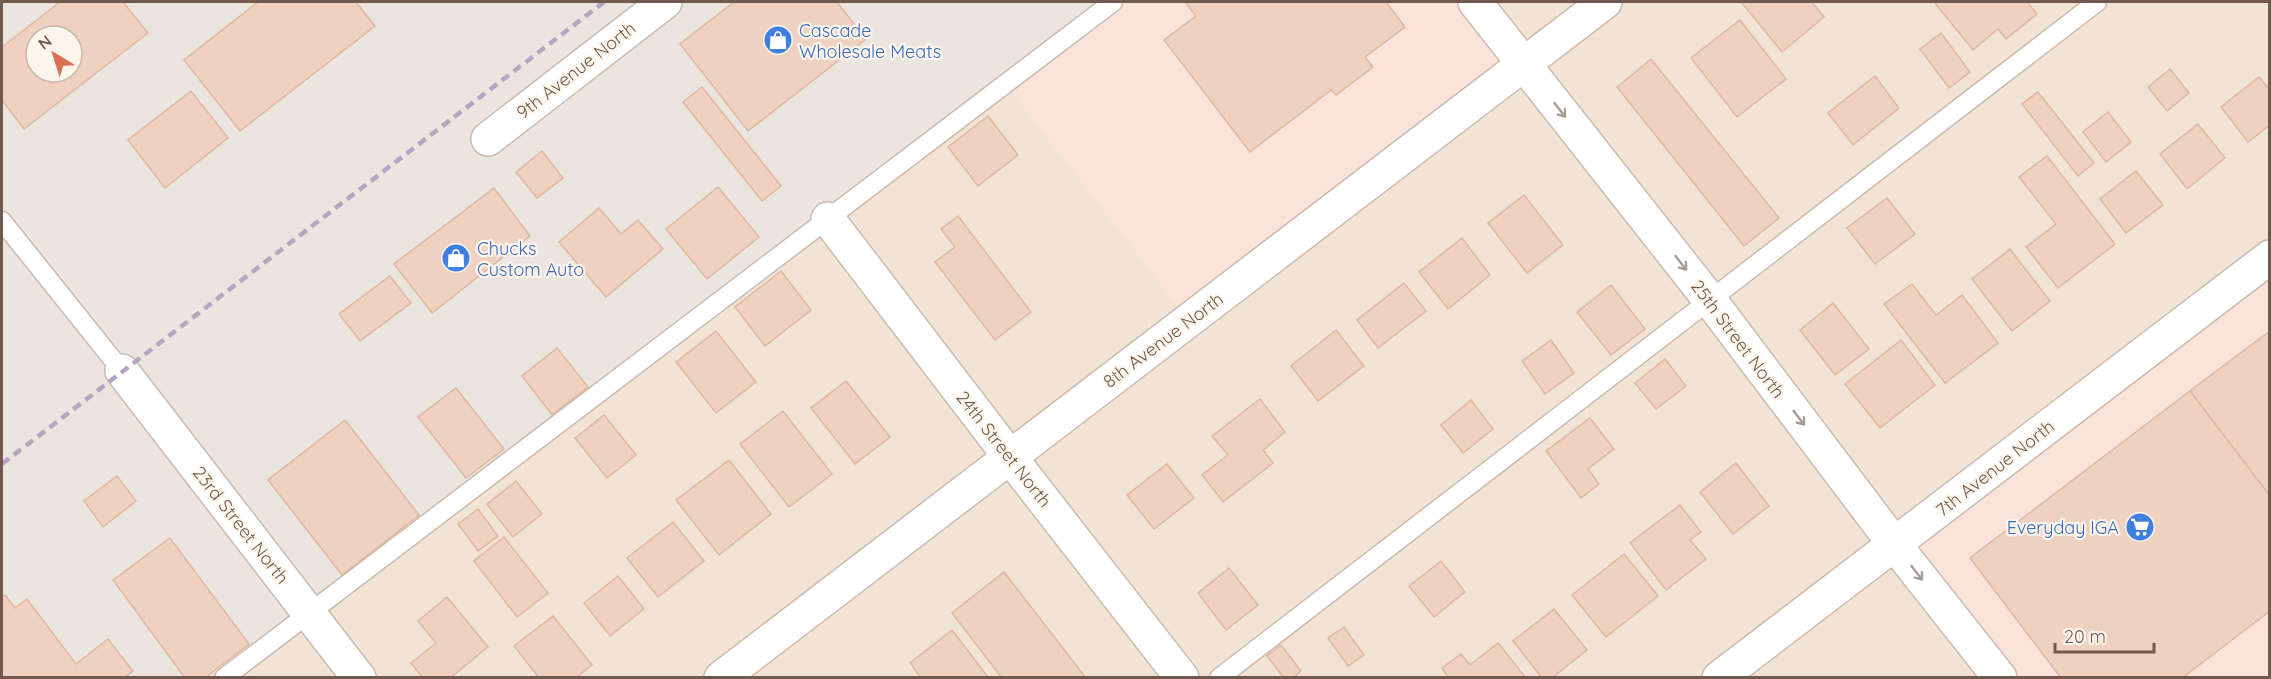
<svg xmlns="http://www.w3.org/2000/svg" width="2271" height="679" font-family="Quicksand,sans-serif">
<rect width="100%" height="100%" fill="#fbf2e6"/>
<polygon fill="#f2e4d5" points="1475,2 2269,2 2269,255 1998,677 224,678 1005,83"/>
<g fill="#fae3db">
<polygon points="1113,2 1475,2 1523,64 1188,320 1005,83"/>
<polygon points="2269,255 2269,677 1998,677 1895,545"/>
</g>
<path fill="#ebe5e0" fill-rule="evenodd" d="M2 2H1113L224 678 2 677ZM36 36H72V72H36Z"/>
<g fill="#eed1c0" stroke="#dfb7a1" stroke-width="1.5" fill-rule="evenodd">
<path d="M60 2H123L148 33 24 129 2 100V47ZM36 36H72V72H36Z"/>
<polygon points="258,2 356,2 375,26 240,131 184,60"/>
<polygon points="734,2 837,2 866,39 748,131 680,44"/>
<polygon points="1185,2 1386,2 1405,27 1365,57 1373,67 1336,95 1331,90 1250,152 1164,40 1196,16"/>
<polygon points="1744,2 1812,2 1824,17 1782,52 1742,3"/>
<polygon points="1934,2 2027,2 2037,14 2006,39 1998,29 1973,50"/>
<polygon points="1740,20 1786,79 1737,117 1691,58"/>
<polygon points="1941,33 1970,72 1949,88 1920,49"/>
<polygon points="1651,59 1779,218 1744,246 1617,87"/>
<polygon points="2170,69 2189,93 2167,111 2148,87"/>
<polygon points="1875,76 1899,108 1853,145 1828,113"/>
<polygon points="2259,77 2270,90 2270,125 2248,142 2221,107"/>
<polygon points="702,87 781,186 762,201 683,102"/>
<polygon points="191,91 228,138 165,188 128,140"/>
<polygon points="2038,92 2094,163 2078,176 2022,104"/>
<polygon points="2108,112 2131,142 2106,162 2083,132"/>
<polygon points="988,116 1018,155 978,186 948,147"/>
<polygon points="2198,124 2225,158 2187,189 2160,154"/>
<polygon points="542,151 563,178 537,198 516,172"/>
<polygon points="2047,156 2115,244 2058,288 2026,247 2056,224 2019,177"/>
<polygon points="2136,171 2163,205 2126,233 2100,199"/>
<polygon points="718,187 759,237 707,279 666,229"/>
<polygon points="494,188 530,236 432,313 394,264"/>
<polygon points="1524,195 1563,245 1527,273 1488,223"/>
<polygon points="1887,198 1915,234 1875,264 1847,228"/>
<polygon points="599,208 621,234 638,220 663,249 606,297 559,242"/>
<polygon points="958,216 1031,312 995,340 935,262 955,247 941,229"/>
<polygon points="1462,238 1490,275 1448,309 1419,272"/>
<polygon points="2010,249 2050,301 2012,331 1972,279"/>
<polygon points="781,271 811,310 765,346 735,307"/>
<polygon points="390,276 411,303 360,341 339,314"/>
<polygon points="1404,283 1426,311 1378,348 1357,320"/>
<polygon points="1912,284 1936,315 1962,295 1998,343 1945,383 1884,304"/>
<polygon points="1611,285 1645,329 1611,355 1577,312"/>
<polygon points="1833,303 1869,349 1835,375 1800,330"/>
<polygon points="1336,330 1364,366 1318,401 1291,366"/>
<polygon points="716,331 756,382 716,413 676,362"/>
<polygon points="2270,331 2270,496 2190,391"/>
<polygon points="1551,340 1574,373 1545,394 1522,361"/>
<polygon points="1901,340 1935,385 1880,428 1845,384"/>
<polygon points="557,348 588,387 552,415 522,376"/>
<polygon points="1665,359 1686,386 1656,409 1635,383"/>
<polygon points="846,381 890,437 855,464 811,408"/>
<polygon points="456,388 504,449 466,478 418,417"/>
<polygon points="2190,391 2270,496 2270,611 2182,678 2061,678 1970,558"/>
<polygon points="1260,399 1285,432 1263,450 1273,463 1223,502 1202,475 1228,455 1212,436"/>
<polygon points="1471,400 1493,429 1463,453 1441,425"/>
<polygon points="783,411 832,474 789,507 740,444"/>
<polygon points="604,415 636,455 607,478 575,438"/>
<polygon points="1590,418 1614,449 1588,469 1599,484 1581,498 1546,451"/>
<polygon points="345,420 419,515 342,575 268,480"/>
<polygon points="729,460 771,514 719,555 676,500"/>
<polygon points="1736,463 1769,506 1733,534 1700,492"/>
<polygon points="1167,464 1194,498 1154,529 1127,495"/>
<polygon points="117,476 136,501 103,527 84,501"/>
<polygon points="516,481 542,514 513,537 487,504"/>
<polygon points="1680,505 1701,532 1690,540 1706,559 1666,590 1630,543"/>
<polygon points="478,509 498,536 478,551 458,524"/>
<polygon points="673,522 704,561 658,597 627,558"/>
<polygon points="504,537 548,593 517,617 474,561"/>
<polygon points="170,538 249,644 205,678 185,678 113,580"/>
<polygon points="1624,554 1658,596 1606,637 1572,595"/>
<polygon points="1441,561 1465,592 1434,617 1409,586"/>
<polygon points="1229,568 1258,605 1226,630 1198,593"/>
<polygon points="1004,572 1086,678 1002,678 952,613"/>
<polygon points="618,576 644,609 610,636 584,603"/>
<polygon points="5,595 15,608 27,599 76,664 108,639 133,671 124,678 2,678 2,597"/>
<polygon points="447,597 488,647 450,678 423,678 411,663 436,643 418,621"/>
<polygon points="1554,609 1587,650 1552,678 1542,678 1513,641"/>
<polygon points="553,616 592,665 576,678 539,678 514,646"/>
<polygon points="1344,627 1364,655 1348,666 1328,638"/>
<polygon points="952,630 988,677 987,678 921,678 910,663"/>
<polygon points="1498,643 1526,678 1449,678 1442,668 1461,654 1470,665"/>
<polygon points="1281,645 1301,671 1293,678 1284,678 1267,656"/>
</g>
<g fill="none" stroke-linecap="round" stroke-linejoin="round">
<g stroke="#ccbaad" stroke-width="21">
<g id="service">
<polyline points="2,221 122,371"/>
<polyline points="224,678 1113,2"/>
<polyline points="1219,678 2097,2"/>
</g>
</g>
<g stroke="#ccbaad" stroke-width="36">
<g id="minor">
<polyline points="488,139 665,2"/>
<polyline points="828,219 1010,457 1182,678"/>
<polyline points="122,371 359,678"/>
<polyline points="1719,678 2270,257"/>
</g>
</g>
<g stroke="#ccbaad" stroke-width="36">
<g id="tertiary">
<polyline points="1475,2 1709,299 1895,545 2000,678"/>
<polyline points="721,678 1605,2"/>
</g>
</g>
<use href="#service" stroke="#fff" stroke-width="18"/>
<use href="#minor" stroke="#fff" stroke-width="33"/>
<use href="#tertiary" stroke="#fff" stroke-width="33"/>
<polyline stroke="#b5a5c3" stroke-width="4.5" stroke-dasharray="9 6" stroke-linecap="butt" points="2,464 604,2"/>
</g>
<defs><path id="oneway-shaft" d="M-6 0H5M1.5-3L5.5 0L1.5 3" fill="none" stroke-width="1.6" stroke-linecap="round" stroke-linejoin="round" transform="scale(1.5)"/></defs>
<g stroke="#aa9b94">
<use href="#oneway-shaft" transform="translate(1560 110) rotate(52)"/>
<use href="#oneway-shaft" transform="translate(1681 263) rotate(52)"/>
<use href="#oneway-shaft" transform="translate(1799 418) rotate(53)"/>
<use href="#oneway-shaft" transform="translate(1917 573) rotate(52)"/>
</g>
<defs>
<g id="shop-disc" transform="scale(1.5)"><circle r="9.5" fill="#3f7fe0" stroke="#fef6ec"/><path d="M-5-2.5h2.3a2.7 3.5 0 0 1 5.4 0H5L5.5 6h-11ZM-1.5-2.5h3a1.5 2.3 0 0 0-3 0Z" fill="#fff"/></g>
<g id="supermarket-disc" transform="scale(1.5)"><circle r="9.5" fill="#3f7fe0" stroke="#fef6ec"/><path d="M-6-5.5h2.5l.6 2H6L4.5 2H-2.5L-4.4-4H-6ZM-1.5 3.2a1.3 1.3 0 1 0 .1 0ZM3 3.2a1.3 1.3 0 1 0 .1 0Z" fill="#fff"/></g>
</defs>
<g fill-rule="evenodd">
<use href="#shop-disc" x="778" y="40"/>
<use href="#shop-disc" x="456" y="258"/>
<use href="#supermarket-disc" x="2140" y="527"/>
</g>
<g text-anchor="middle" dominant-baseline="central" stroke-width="4.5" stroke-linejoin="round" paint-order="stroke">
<g font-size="18" fill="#366cbe" stroke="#fef6ec" text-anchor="start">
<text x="799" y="30">Cascade<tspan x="799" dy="21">Wholesale Meats</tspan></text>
<text x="477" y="248">Chucks<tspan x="477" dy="21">Custom Auto</tspan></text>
<text x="2119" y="527" text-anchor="end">Everyday IGA</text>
</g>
<g font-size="18" fill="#72594d" stroke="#fef6ec">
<text transform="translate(576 70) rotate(-38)">9th Avenue North</text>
<text transform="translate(1738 339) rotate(53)">25th Street North</text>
<text transform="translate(1163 340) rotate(-37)">8th Avenue North</text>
<text transform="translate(1004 449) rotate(52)">24th Street North</text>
<text transform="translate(1995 468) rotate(-38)">7th Avenue North</text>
<text transform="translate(241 525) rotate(52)">23rd Street North</text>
</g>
</g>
<rect width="2271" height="679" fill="none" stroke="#72594d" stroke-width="6"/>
<g transform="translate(54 54) rotate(322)"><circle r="28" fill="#fef6ec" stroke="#c6b7ac" stroke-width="1.5"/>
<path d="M0-4.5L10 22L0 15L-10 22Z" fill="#db6f54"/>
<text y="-9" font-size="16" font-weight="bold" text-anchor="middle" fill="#72594d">N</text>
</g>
<path d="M2055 643v9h99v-9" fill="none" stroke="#72594d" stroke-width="3"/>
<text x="2064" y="643" font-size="18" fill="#72594d" stroke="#fef6ec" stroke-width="4.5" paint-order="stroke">20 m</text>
</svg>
